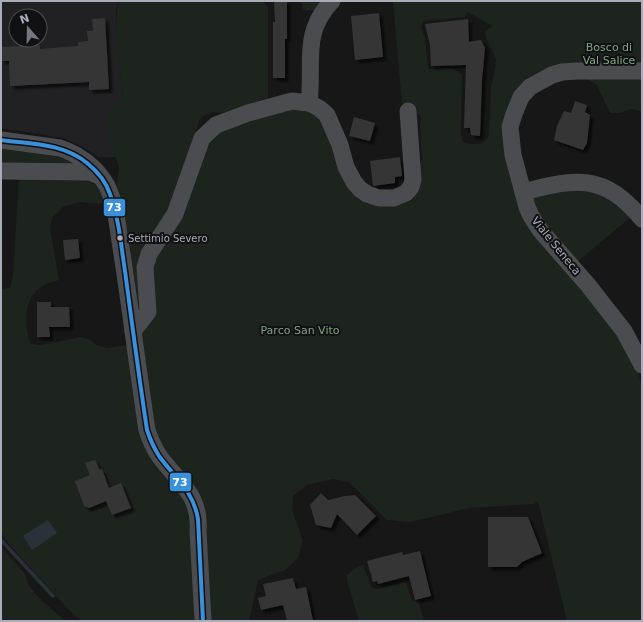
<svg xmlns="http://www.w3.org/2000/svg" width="643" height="622" font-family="'DejaVu Sans',sans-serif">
<defs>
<filter id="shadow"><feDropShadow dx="3.5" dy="3.5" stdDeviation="1" flood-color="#0009"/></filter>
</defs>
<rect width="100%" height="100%" fill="#171717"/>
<path fill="#212123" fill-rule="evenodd" d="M1 1H119L116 11 117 36 123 99 109 110 107 131 116 157H99L80 145 63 138 1 128ZM16 16H40V40H16Z"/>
<g fill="#1d241e" fill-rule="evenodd">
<path d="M119 1H263L268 8V98L222 113 213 112 203 116 199 121 184 166 174 200 145 249 143 309 137 315 117 185 119 167 107 131 106 119 109 110 123 99C121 68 112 31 119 1Z"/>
<path d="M301 1H324C317 9 314 13 303 9Z"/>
<path d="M393 1H642V112L632 109 620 113H610L597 85 585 78 573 76 520 91 516 186 624 341 638 372 642 387V621H567L538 501 534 504 469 508 410 522 387 520 349 482 333 479 307 485 293 496 292 510 303 541 298 558 285 570 258 580 249 621H211L205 533 160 444 155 431 140 335 151 287 154 260 207 144 218 131 254 118 296 109H307L323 120 341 173 394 206 413 200 417 189 419 165 422 160 420 128 421 117 414 110 404 107 402 103ZM467 12 493 26 485 31 486 38 496 59 494 74 491 86 489 135C484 147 473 145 463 142L461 135 462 74 452 68 429 69 428 66 425 38 421 27 423 21 464 17 466 15Z"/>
<polygon points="1,148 73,159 73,167 1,167"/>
<path d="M19 176 79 177 95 181 106 199 101 204 79 202 63 207 52 218 50 229 59 280C54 282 48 283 44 285 23 297 23 325 31 344L40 345 82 337 89 339 96 345 107 348 127 345 134 393 181 495 186 503 192 523 194 621H82L70 611 8 543 1 532V289L10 288 13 276Z"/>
<polygon points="574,188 604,193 632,216 577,262 542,225 531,196"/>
<polygon points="1,547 25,574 29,586 38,597 65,621 1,621"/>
<polygon points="363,565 372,588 377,589 405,582 407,585 412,601 419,603 424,621 359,621 347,580 347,575 357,567"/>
</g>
<polygon fill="#2a3239" points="48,520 57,533 32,550 23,536"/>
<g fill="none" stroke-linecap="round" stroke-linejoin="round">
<polyline stroke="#2a3239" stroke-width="3.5" points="1,540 53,596"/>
</g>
<g fill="#353536" filter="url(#shadow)">
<polygon points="274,1 287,1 287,39 285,39 285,78 273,78 273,22 275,22"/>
<polygon points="379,13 383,57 355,60 351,16"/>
<polygon points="105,18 109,89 89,90 89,82 10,86 9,61 1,61 1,47 40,45 40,49 78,46 78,42 88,41 87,31 93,31 92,19"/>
<polygon points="468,19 469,42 481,40 485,48 482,80 480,136 471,135 470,128 464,128 466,65 431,66 430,45 425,24"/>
<polygon points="575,101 587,105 585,112 590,115 587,143 583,150 554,140 557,126 564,111 571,113"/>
<polygon points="354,117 375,123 370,141 349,136"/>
<polygon points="400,157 402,176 395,177 395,183 373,186 370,161"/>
<polygon points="78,239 80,258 65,260 63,240"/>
<polygon points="37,302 51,302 51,307 69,307 70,327 49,327 50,337 37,337"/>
<polygon points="95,460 100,470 102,469 109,488 121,483 131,508 112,515 106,501 89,508 84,506 75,481 90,475 85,463"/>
<polygon points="321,493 328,500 345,496 355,495 376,516 357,535 337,514 331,528 316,525 310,505"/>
<polygon points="488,517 528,517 542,553 522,562 517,567 488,567"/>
<polygon points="420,551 431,596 415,600 409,576 378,584 377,581 373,582 367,561 402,552 403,555"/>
<polygon points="293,578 296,589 306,587 313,621 287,621 283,605 261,610 258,598 266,596 263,584"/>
</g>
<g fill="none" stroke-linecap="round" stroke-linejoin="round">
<g stroke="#4b4c50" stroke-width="17">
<polyline points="642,71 577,71 562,72 552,75 530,87 521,97 514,114 510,127 513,155 527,207 531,216 540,230 588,285 624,331 642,365"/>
<path d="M309 103C314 64 301 33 332 1"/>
<path d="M1 140 60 148C79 154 97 168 107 186 117 206 118 232 122 254 131 313 138 371 147 430 150 439 154 449 160 457 179 483 201 495 198 531L203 621"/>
<polyline points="1,171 90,172 100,176"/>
<path d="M523 192C576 178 604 173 642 219"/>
<polyline points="133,331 148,312 145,267 149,254 175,214 202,138 216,125 248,113 292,101 309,103 319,108 327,115 340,145 346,167 354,182 360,189 367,194 379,198 394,198 406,193 411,187 413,180 408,111"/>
</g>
<g stroke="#111113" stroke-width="7">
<path id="bus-1" d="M1 140C30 144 63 143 87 163 97 171 106 182 110 194 119 218 121 246 125 271 132 324 139 377 147 430 150 439 154 448 159 456 175 478 193 490 198 519L203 621"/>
</g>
<use href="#bus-1" stroke="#3a90db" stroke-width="4"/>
</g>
<circle fill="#a8adb8" stroke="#111113" stroke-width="1.5" cx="120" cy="238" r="3.5"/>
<g text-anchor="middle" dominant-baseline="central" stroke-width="4" stroke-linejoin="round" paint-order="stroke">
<g font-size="10" fill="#a8adb8" stroke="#111113" text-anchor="start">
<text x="128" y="238">Settimio Severo</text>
</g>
<g font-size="11" fill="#7fa381" stroke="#111113">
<text x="609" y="47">Bosco di<tspan x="609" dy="13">Val Salice</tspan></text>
<text x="300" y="330">Parco San Vito</text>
</g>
<g font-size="11" fill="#a8adb8" stroke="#111113">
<text transform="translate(556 246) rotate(51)">Viale Seneca</text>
</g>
</g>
<g stroke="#111113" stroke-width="1.5">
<rect x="103" y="198" width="23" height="19" rx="4" fill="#3a90db"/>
<rect x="169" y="472" width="23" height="20" rx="4" fill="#3a90db"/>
</g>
<g font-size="11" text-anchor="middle" font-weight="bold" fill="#fff">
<text x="114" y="211">73</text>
<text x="180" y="486">73</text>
</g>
<rect width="643" height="622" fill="none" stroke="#a8adb8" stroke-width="4"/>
<g transform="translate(28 28) rotate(340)"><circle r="19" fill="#111113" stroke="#4d4f55"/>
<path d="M0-3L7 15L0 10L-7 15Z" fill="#757880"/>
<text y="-6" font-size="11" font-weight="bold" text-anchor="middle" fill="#a8adb8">N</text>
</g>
</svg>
